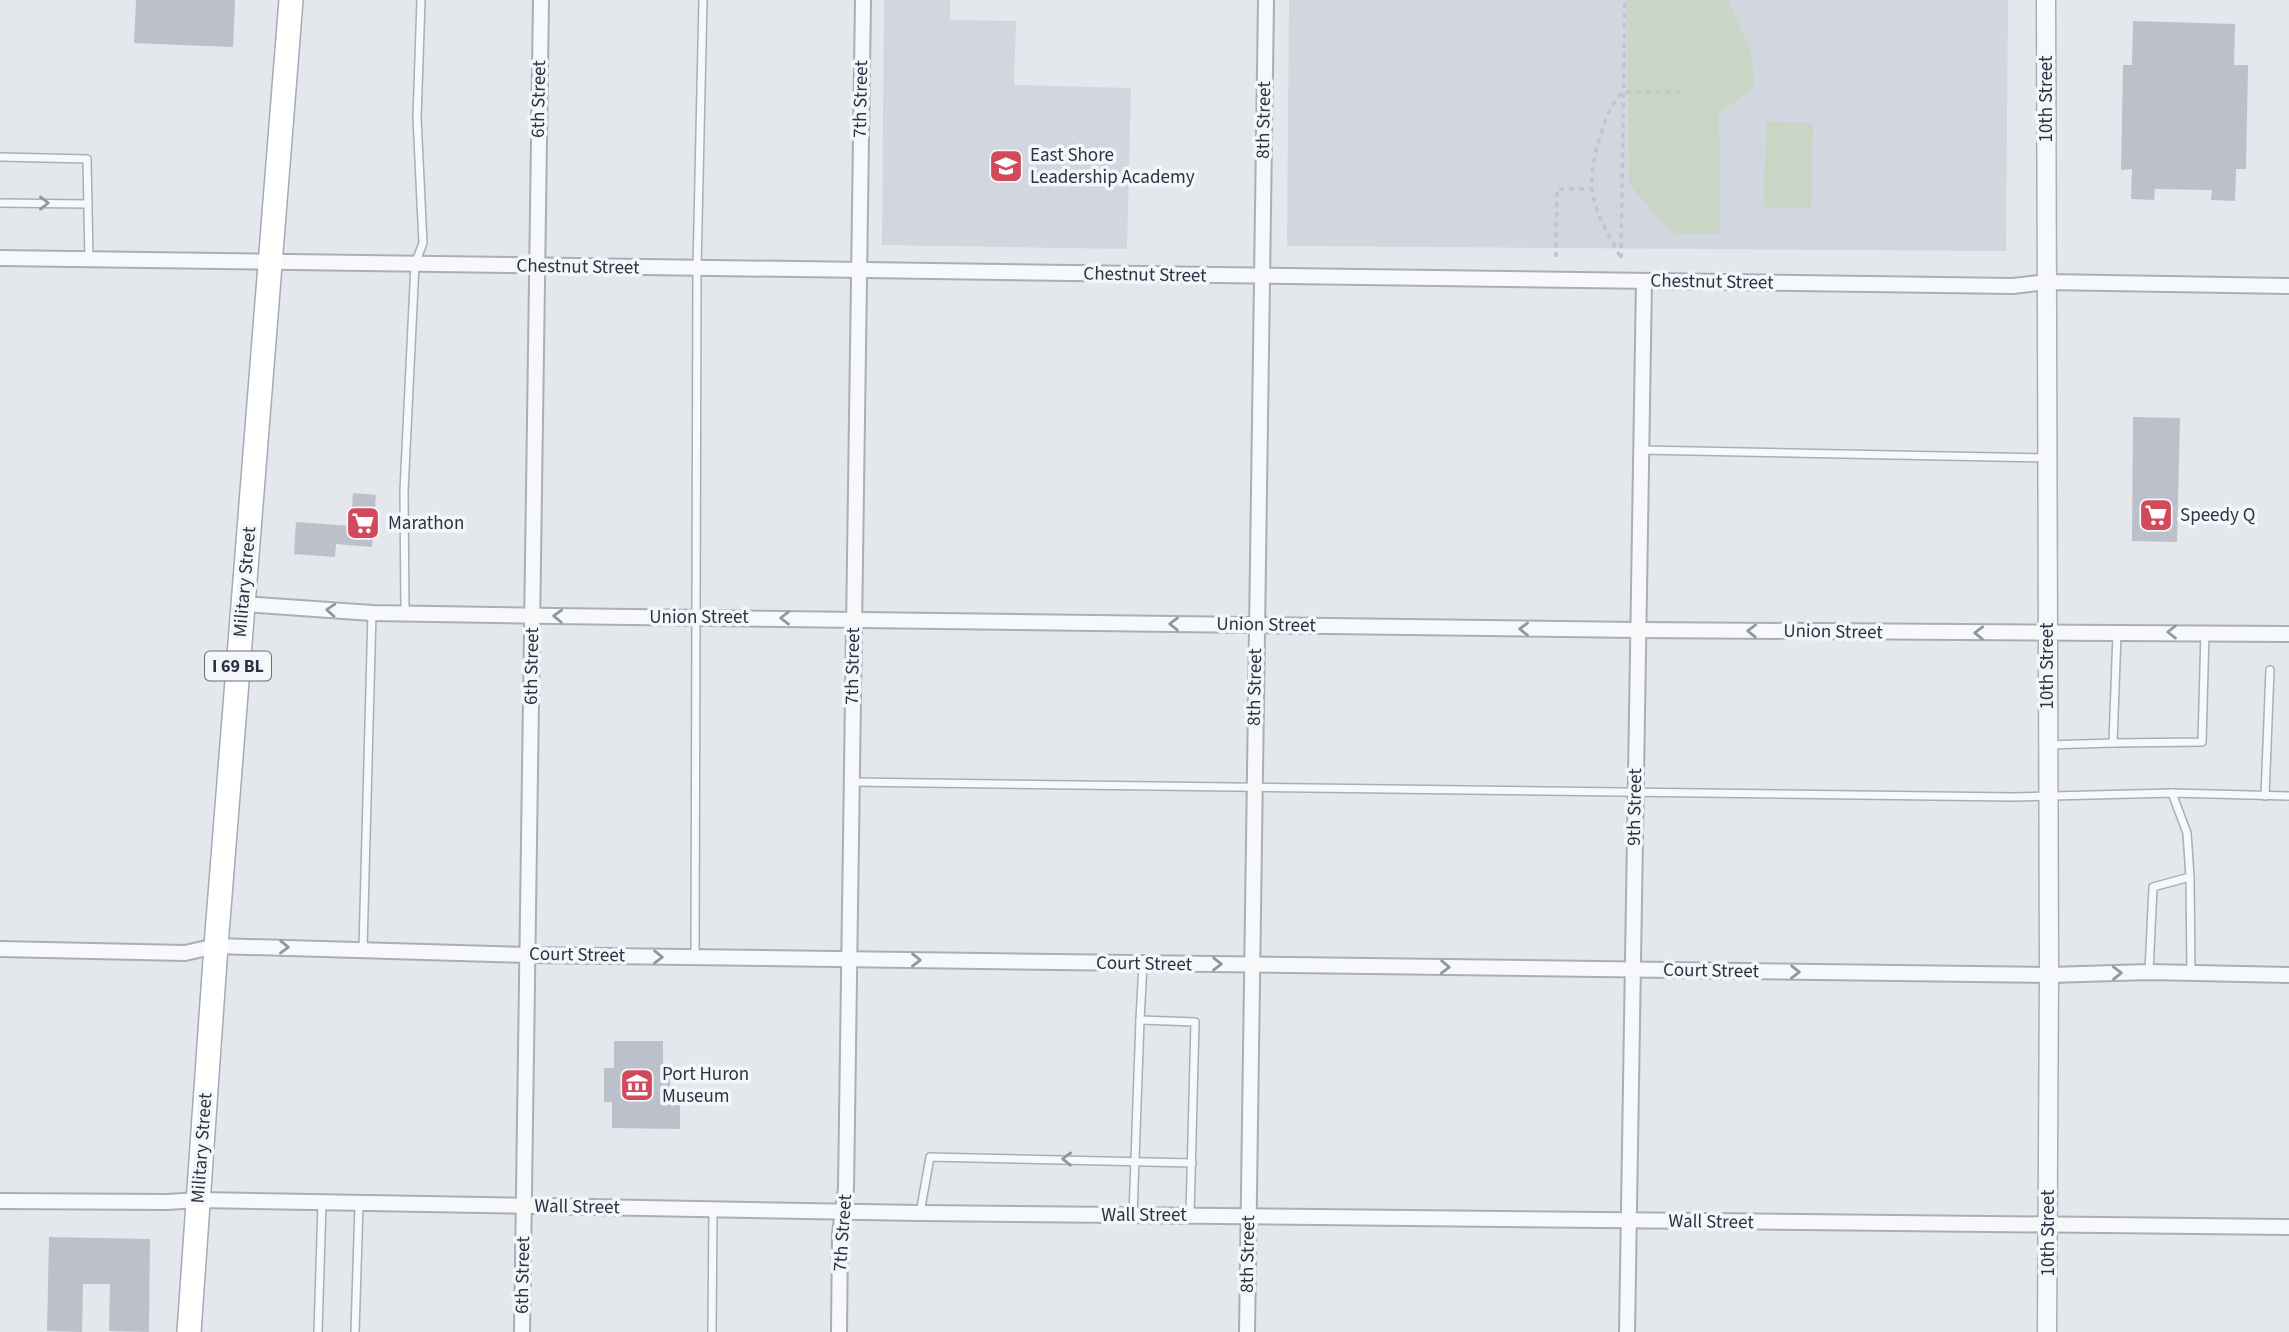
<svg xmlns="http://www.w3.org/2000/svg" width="2289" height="1332" font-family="'Source Sans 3',sans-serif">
<rect width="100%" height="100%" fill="#e4e7ec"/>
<g fill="#d2d6de">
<polygon points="884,0 950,0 950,20 1016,21 1014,85 1131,88 1127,249 882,245"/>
<polygon points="1289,0 2008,0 2006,251 1287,246"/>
</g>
<g fill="#c9d6c5">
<polygon points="1627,0 1728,0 1752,55 1754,88 1719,113 1720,234 1672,233 1629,184"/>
<polygon points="1766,122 1813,123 1811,208 1764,207"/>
</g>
<g fill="#bbc0ca">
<polygon points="136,0 235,0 233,47 134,43"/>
<polygon points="2133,21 2235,24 2234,65 2248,65 2246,169 2236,169 2235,201 2211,200 2212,190 2155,189 2154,200 2131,199 2132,169 2121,170 2123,65 2132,65"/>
<polygon points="2133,417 2180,418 2177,542 2132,541"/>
<polygon points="353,493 376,495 372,547 336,544 335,557 294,554 296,522 351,526"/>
<polygon points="614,1041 663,1041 663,1063 670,1075 670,1095 680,1095 680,1129 612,1128 612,1102 604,1102 604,1068 614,1068"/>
<polygon points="49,1237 150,1239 149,1332 109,1331 110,1284 83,1284 82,1332 47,1331"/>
</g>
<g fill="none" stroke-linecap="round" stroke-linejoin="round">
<g stroke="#a9aeb7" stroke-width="10">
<g id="service">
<polyline points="0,157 87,159 89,259"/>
<polyline points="0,203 88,204"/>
<polyline points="1641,450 2046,458"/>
<polyline points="405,613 404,491 415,264 423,243 417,118 421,0"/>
<polyline points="2117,633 2113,743 2202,742 2205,632"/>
<polyline points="2047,745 2113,743"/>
<polyline points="851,782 2013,797 2172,793 2289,796"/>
<polyline points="2265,796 2270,670"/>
<polyline points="2190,877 2191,973"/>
<polyline points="363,948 372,613"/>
<polyline points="695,957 697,268 703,0"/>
<polyline points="2149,971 2153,887 2190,877 2187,833 2172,793"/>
<polyline points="1140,1020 1143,964"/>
<polyline points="920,1213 930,1157 1192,1163"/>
<polyline points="1133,1215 1140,1020 1195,1022 1190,1215"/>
<polyline points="318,1332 322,1204"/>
<polyline points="355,1332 359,1205"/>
<polyline points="712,1332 713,1209"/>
</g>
</g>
<g stroke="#a9aeb7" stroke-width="18">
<g id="minor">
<polyline points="0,258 2013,286 2047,282 2289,286"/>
<polyline points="244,604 372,613 555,616 1637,630 2289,634"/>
<polyline points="0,949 185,953 216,946 528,955 2049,975 2149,972 2289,975"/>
<polyline points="0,1201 167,1202 199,1200 920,1213 2289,1227"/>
<polyline points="522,1332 541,0"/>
<polyline points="839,1332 840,1234 846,1188 863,0"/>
<polyline points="1247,1332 1266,0"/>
<polyline points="1627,1332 1644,281"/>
</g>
</g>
<g stroke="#a9aeb7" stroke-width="21">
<polyline id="tertiary" points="2046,0 2049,975 2047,1332"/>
</g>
<g stroke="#a3abb8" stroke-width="26">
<polyline id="primary" points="189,1332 216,946 291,0"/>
</g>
<g stroke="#c2c5cb" stroke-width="3.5" stroke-dasharray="5 5" stroke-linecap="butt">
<path d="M1620 256C1609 236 1595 213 1592 190 1589 166 1605 106 1623 92H1685"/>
<polyline points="1556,257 1557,189 1591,189"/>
<polyline points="1621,258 1625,0"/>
</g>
<use href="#service" stroke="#f7f8fa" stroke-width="7"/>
<use href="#minor" stroke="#f7f8fa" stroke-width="14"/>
<use href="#tertiary" stroke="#f7f8fa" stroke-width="18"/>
<use href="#primary" stroke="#fff" stroke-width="23"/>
</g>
<defs><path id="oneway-chevron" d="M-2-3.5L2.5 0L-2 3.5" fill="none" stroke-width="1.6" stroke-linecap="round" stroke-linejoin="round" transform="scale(1.75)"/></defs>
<g stroke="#9196a0">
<use href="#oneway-chevron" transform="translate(44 203)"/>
<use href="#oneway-chevron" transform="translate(331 610) rotate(-176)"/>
<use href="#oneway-chevron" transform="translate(558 616) rotate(-178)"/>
<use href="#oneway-chevron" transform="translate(785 618) rotate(-180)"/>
<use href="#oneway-chevron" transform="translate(1174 624) rotate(-179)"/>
<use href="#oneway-chevron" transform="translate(1524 629) rotate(-179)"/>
<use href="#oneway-chevron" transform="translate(1752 631) rotate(-179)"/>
<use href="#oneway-chevron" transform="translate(2172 632) rotate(-180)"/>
<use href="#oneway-chevron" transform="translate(1979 633) rotate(-179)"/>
<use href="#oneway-chevron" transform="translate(284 947) rotate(1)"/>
<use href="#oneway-chevron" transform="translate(658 957) rotate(1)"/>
<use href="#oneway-chevron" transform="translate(916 960) rotate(1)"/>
<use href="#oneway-chevron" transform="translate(1217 964) rotate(1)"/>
<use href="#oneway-chevron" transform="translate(1445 967) rotate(1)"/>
<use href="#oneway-chevron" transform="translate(1795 972) rotate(1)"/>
<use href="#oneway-chevron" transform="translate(2117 973) rotate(-1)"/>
<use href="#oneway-chevron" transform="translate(1067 1159) rotate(-179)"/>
</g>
<defs>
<g id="school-square" transform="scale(1.75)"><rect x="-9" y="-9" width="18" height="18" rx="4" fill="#d1495b" stroke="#f4f6f9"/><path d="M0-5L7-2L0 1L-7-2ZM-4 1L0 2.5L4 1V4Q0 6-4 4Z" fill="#fff"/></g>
<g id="supermarket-square" transform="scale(1.75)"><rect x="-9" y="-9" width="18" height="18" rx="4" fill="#d1495b" stroke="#f4f6f9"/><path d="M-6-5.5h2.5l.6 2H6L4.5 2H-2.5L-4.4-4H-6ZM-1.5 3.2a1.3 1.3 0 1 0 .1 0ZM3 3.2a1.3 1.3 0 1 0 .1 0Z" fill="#fff"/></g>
<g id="museum-square" transform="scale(1.75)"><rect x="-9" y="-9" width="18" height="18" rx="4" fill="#d1495b" stroke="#f4f6f9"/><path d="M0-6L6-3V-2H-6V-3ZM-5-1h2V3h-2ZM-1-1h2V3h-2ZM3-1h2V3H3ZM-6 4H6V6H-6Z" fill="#fff"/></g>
</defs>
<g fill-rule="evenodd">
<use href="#school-square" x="1006" y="166"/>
<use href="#supermarket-square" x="2156" y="515"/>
<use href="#supermarket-square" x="363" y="523"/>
<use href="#museum-square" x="637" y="1085"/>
</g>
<g text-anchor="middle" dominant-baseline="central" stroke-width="7" stroke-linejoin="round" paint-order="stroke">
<rect fill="#f4f6f9" stroke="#676e7b" stroke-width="2" x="205" y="651.5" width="66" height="29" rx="5"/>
<g font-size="18" font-weight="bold" fill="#2b3445">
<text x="238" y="666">I 69 BL</text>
</g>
<g font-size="19" fill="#2b3445" stroke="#f4f6f9">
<text transform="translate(539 99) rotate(-89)">6th Street</text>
<text transform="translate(861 99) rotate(-89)">7th Street</text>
<text transform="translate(2046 99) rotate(-90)">10th Street</text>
<text transform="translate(1264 120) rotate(-89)">8th Street</text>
<text transform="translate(578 267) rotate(1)">Chestnut Street</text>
<text transform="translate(1145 275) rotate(1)">Chestnut Street</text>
<text transform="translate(1712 282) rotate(1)">Chestnut Street</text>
<text transform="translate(245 582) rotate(-85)">Military Street</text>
<text x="699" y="617">Union Street</text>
<text transform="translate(1266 625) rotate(1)">Union Street</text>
<text transform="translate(1833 632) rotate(1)">Union Street</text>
<text transform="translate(532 666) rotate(-89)">6th Street</text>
<text transform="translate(853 666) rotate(-89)">7th Street</text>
<text transform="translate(2047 666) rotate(-90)">10th Street</text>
<text transform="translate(1255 687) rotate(-89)">8th Street</text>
<text transform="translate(1635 807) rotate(-89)">9th Street</text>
<text transform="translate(577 955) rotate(1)">Court Street</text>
<text transform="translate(1144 964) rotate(1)">Court Street</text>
<text transform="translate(1711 971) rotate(1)">Court Street</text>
<text transform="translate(202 1148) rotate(-86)">Military Street</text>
<text transform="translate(577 1207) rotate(1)">Wall Street</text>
<text x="1144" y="1215">Wall Street</text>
<text transform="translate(1711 1222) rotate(1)">Wall Street</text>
<text transform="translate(843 1233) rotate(-86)">7th Street</text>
<text transform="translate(2048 1233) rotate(-90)">10th Street</text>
<text transform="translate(1248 1254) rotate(-89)">8th Street</text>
<text transform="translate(523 1275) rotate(-89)">6th Street</text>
</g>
<g font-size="19" fill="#2b3445" stroke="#f4f6f9" text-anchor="start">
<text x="1030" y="155">East Shore<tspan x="1030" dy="22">Leadership Academy</tspan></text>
<text x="2180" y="515">Speedy Q</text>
<text x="388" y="523">Marathon</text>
<text x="662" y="1074">Port Huron<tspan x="662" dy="22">Museum</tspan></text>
</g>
</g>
</svg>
